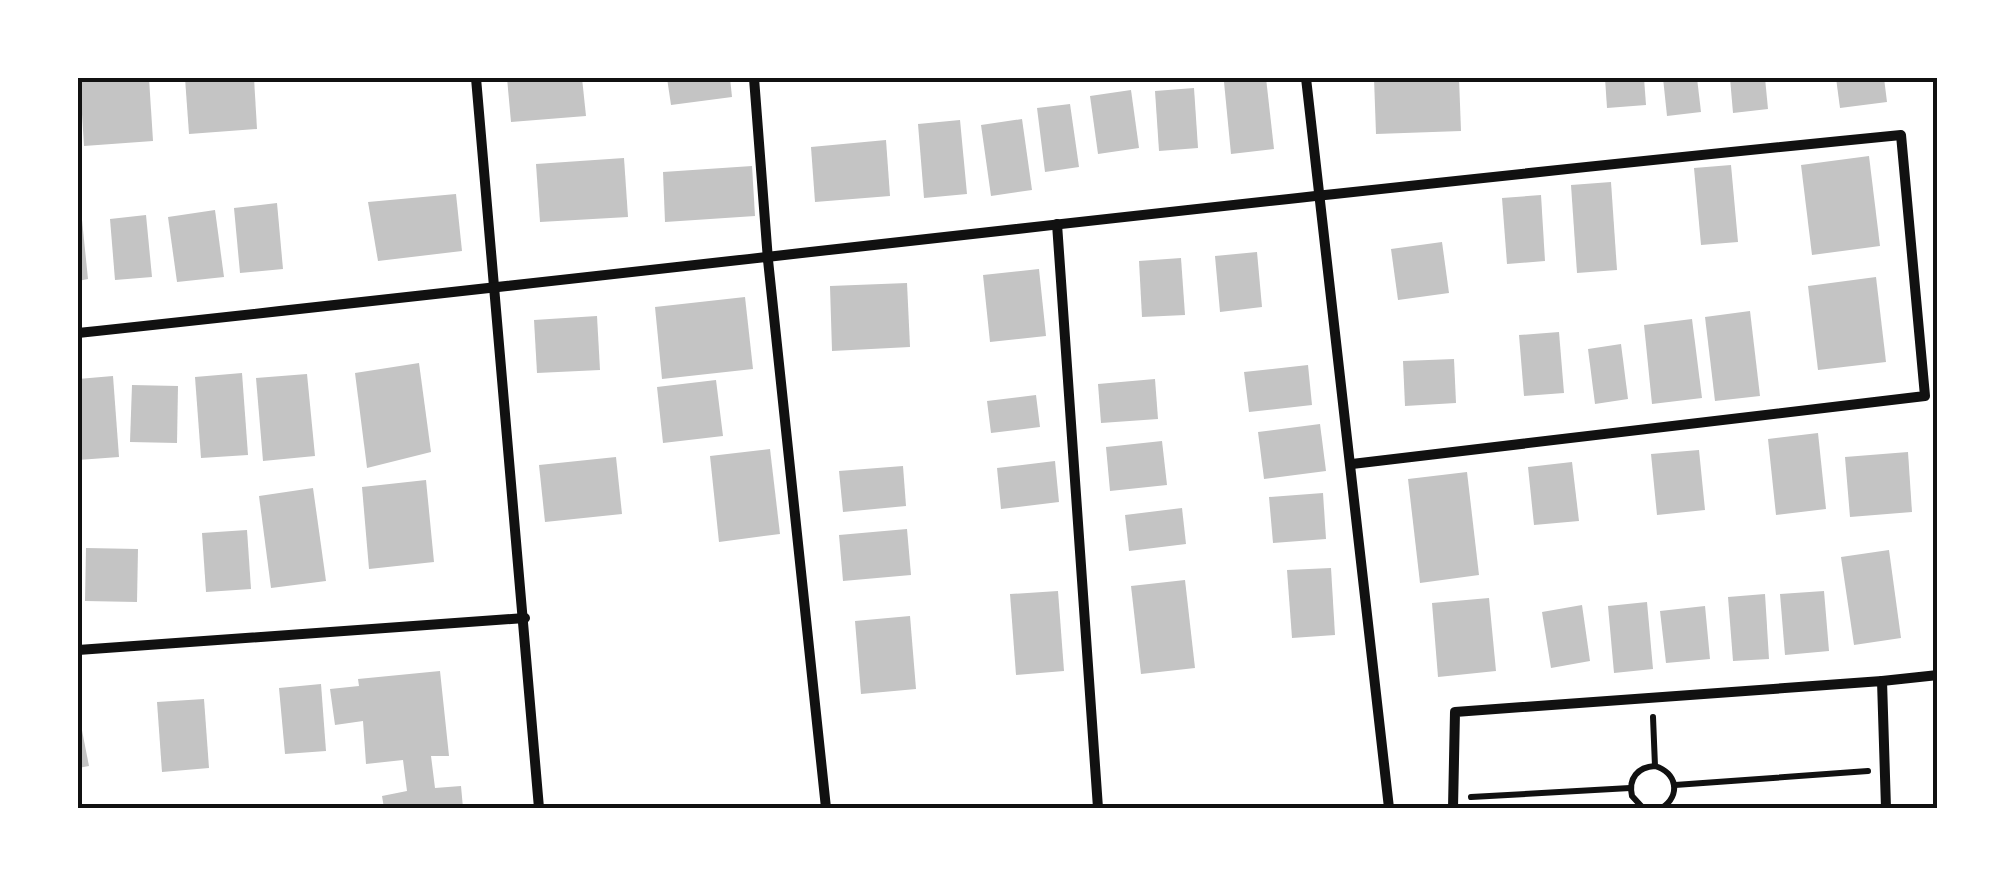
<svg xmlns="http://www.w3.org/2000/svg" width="2015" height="886" font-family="Manrope,sans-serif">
<rect width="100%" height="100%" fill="#fff"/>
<g fill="#c4c4c4">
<polygon points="149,78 153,141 84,146 80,81"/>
<polygon points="185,78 254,78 257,129 189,134"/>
<polygon points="507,78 582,78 586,116 511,122"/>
<polygon points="667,78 730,78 732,97 671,105"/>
<polygon points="1266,78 1274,149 1231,154 1224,82"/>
<polygon points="1374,78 1459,78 1461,131 1376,134"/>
<polygon points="1605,78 1644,78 1646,105 1607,108"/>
<polygon points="1663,78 1697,78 1701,112 1667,116"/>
<polygon points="1730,78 1765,78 1768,109 1733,113"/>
<polygon points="1836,78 1884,78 1887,102 1840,108"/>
<polygon points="1194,88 1198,148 1159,151 1155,91"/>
<polygon points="1131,90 1139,148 1098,154 1090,96"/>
<polygon points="1070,104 1079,167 1045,172 1037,108"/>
<polygon points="1022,119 1032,190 991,196 981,125"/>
<polygon points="960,120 967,194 924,198 918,124"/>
<polygon points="886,140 890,196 815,202 811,147"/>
<polygon points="1869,156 1880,246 1812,255 1801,165"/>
<polygon points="624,158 628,217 540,222 536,164"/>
<polygon points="1731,165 1738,242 1701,245 1694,168"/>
<polygon points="752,166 755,216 665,222 663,172"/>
<polygon points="1611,182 1617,270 1577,273 1571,185"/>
<polygon points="456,194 462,251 378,261 368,202"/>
<polygon points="1541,195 1545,261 1507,264 1502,198"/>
<polygon points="80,200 88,279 78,281 78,201"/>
<polygon points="277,203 283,269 240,273 234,208"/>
<polygon points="215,210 224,277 177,282 168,217"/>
<polygon points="146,215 152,277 115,280 110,219"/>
<polygon points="1442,242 1449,293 1398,300 1391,249"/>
<polygon points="1257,252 1262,307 1220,312 1215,256"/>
<polygon points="1181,258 1185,315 1142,317 1139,261"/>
<polygon points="1039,269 1046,336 990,342 983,275"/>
<polygon points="1876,277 1886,362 1818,370 1808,286"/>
<polygon points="907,283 910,347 832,351 830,286"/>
<polygon points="745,297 753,369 662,379 655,307"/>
<polygon points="1750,311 1760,396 1715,401 1705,317"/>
<polygon points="597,316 600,370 537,373 534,320"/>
<polygon points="1692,319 1702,398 1652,404 1644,325"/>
<polygon points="1559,332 1564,393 1524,396 1519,335"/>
<polygon points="1621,344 1628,399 1595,404 1588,349"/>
<polygon points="1454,359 1456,403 1405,406 1403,361"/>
<polygon points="419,363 431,452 367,468 355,373"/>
<polygon points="1308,365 1312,405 1249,412 1244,372"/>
<polygon points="242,373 248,455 201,458 195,377"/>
<polygon points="307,374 315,456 263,461 256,378"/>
<polygon points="113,376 119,457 78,460 78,379"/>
<polygon points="1155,379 1158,419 1101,423 1098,384"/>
<polygon points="716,380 723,436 663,443 657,387"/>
<polygon points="132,385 178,386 177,443 130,442"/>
<polygon points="1036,395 1040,427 991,433 987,401"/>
<polygon points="1320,424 1326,471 1264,479 1258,432"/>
<polygon points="1818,433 1826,509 1776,515 1768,439"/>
<polygon points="1162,441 1167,485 1110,491 1106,447"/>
<polygon points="770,449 780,534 719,542 710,456"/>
<polygon points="1699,450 1705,510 1657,515 1651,454"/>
<polygon points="1908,452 1912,512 1850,517 1845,457"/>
<polygon points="616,457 622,514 545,522 539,465"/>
<polygon points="1055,461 1059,502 1001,509 997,468"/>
<polygon points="1572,462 1579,521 1534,525 1528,467"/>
<polygon points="903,466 906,506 843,512 839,471"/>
<polygon points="1467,472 1479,575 1420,583 1408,479"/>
<polygon points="426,480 434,562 369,569 362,487"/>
<polygon points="313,488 326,581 271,588 259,496"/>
<polygon points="1323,493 1326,539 1273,543 1269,497"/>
<polygon points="1182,508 1186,544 1129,551 1125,515"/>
<polygon points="907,529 911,575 843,581 839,535"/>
<polygon points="247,530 251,589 206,592 202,533"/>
<polygon points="86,548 138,549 137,602 85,601"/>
<polygon points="1889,550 1901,638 1854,645 1841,557"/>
<polygon points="1331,568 1335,635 1292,638 1287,570"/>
<polygon points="1185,580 1195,668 1141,674 1131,586"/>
<polygon points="1058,591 1064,671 1016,675 1010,594"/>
<polygon points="1824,591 1829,651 1785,655 1780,594"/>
<polygon points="1765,594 1769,659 1733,661 1728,597"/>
<polygon points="1489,598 1496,671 1438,677 1432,603"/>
<polygon points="1647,602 1653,669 1614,673 1608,606"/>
<polygon points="1582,605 1590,661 1551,668 1542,612"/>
<polygon points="1705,606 1710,659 1666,663 1660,611"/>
<polygon points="910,616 916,689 861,694 855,621"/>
<polygon points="440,671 449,756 431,756 435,788 461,786 463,808 384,808 382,796 407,791 403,760 366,764 363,721 335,725 330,689 359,686 358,679"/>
<polygon points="321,684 326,751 285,754 279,688"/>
<polygon points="204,699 209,768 162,772 157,702"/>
<polygon points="78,710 89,766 78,768"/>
</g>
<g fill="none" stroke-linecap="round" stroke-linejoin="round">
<g stroke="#111" stroke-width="6">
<polyline points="1653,717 1655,766"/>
<polyline points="1675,785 1868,771"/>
<polyline points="1471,797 1630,788"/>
<path d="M1643 808 1632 796C1628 778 1638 767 1655 766 1677 773 1681 795 1662 808"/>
</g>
<g stroke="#111" stroke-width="10">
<polyline points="476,78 539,808"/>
<polyline points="754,78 768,260 826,808"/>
<polyline points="1306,78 1389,808"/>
<polyline points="1057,224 1098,808"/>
<path d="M78 333C685 268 1292 195 1901 135L1925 396 1352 464"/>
<polyline points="78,650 525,618"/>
<polyline points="1882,681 1938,675"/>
<polyline points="1453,808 1455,712 1882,681 1886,808"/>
</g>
</g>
<rect width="2015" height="886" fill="none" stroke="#ffffff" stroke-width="160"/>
<rect x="80" y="80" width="1855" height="726" fill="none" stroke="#111" stroke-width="4"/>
</svg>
